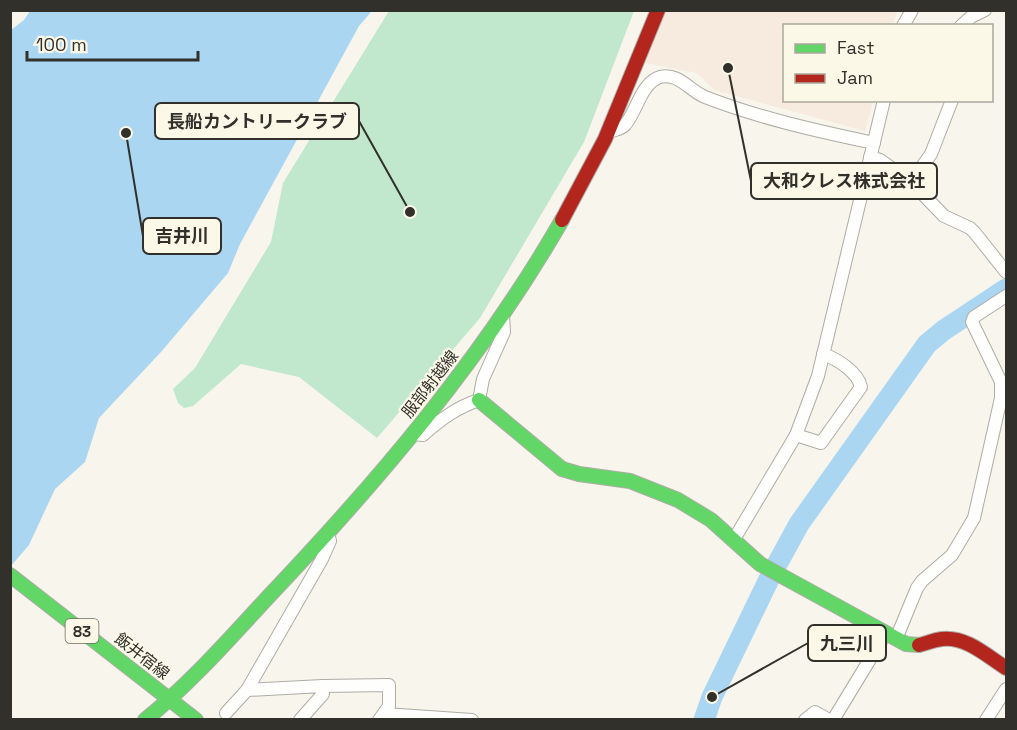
<svg xmlns="http://www.w3.org/2000/svg" width="1017" height="730" font-family="'Space Grotesk','Noto Sans JP',sans-serif">
<rect width="100%" height="100%" fill="#f7f5ec"/>
<polygon fill="#f7eadf" points="664,11 898,11 892,25 784,26 784,100 873,101 865,131 714,90 697,73 645,63"/>
<polygon fill="#c1e7cc" points="389,11 634,11 584,142 480,318 377,438 299,377 241,364 193,406 184,408 178,403 173,389 195,368 271,242 283,183"/>
<polygon fill="#abd6f2" points="30,11 372,11 359,26 240,244 228,273 161,352 99,418 85,462 55,489 29,545 11,566 11,30 24,20"/>
<g fill="none" stroke-linecap="round" stroke-linejoin="round">
<g stroke="#abd6f2" stroke-width="21">
<polyline points="775,568 799,524 927,344 944,330 1006,289"/>
<polyline points="704,720 712,697 771,575"/>
</g>
<g stroke="#aeaca6" stroke-width="14">
<g id="street">
<polyline points="903,26 912,10"/>
<polyline points="961,26 971,17 985,10"/>
<polyline points="952,100 931,154 911,182 944,216 970,228 975,233 1006,272"/>
<path d="M609 132C614 130 622 129 625 125 637 111 641 83 660 77 678 72 690 91 705 97 759 118 817 131 874 143"/>
<polyline points="870,157 880,160 911,182"/>
<path d="M412 434 423 435C440 420 457 407 479 400L483 379 504 332 503 315"/>
<path d="M796 435 821 443 861 387C858 372 837 359 823 354"/>
<polyline points="733,541 796,435 818,376 884,100"/>
<polyline points="896,639 917,588 922,581 952,555 974,518 1001,398 1001,382 972,322 974,317 1006,296"/>
<polyline points="323,686 389,685 389,706 379,720"/>
<polyline points="247,690 323,686 323,694 300,720"/>
<polyline points="226,713 247,690 322,559 330,541 328,533"/>
<polyline points="385,714 472,720"/>
<polyline points="805,720 815,712 829,720"/>
<polyline points="833,720 886,633"/>
<polyline points="986,720 1006,689"/>
</g>
</g>
<g stroke="#aeaca6" stroke-width="16">
<g id="fast">
<polyline points="479,400 562,469 579,474 630,481 678,500 711,520 760,564 906,644 919,645"/>
<polyline points="10,575 196,720"/>
<path d="M145 720C191 683 230 638 270 595 379 480 483 358 562 220"/>
</g>
</g>
<g stroke="#aeaca6" stroke-width="16">
<g id="jam">
<polyline points="562,220 605,139 658,10"/>
<path d="M919 645C927 643 934 640 942 639 966 636 987 656 1006 668"/>
</g>
</g>
<use href="#street" stroke="#fefefc" stroke-width="12"/>
<use href="#fast" stroke="#63d668" stroke-width="14"/>
<use href="#jam" stroke="#b3261e" stroke-width="14"/>
</g>
<g text-anchor="middle" dominant-baseline="central" stroke-width="4.5" stroke-linejoin="round" paint-order="stroke">
<rect fill="#fbf8e8" stroke="#6e6c63" stroke-width="1.5" x="65.5" y="619" width="33" height="24" rx="4.5"/>
<g font-size="15" font-weight="bold" fill="#31302a">
<text x="82" y="631">83</text>
</g>
<g font-size="16" fill="#31302a" stroke="#fbf8e8">
<text transform="translate(430 384) rotate(-52)">服部射越線</text>
<text transform="translate(142 656) rotate(38)">飯井宿線</text>
</g>
</g>
<path fill="none" stroke="#31302a" stroke-width="2" d="M410 212L359 121M728 68L751 181M126 133L143 236M712 697L808 643"/>
<g fill="#31302a" stroke="#fbf8e8" stroke-width="2">
<circle cx="410" cy="212" r="6"/>
<circle cx="728" cy="68" r="6"/>
<circle cx="126" cy="133" r="6"/>
<circle cx="712" cy="697" r="6"/>
</g>
<g fill="#fbf8e8" stroke="#31302a" stroke-width="2">
<rect x="155" y="103" width="204" height="36" rx="6"/>
<rect x="751" y="163" width="186" height="36" rx="6"/>
<rect x="143" y="218" width="78" height="36" rx="6"/>
<rect x="808" y="625" width="78" height="36" rx="6"/>
</g>
<g font-size="18" text-anchor="middle" font-weight="bold" fill="#31302a">
<text x="257" y="128">長船カントリークラブ</text>
<text x="844" y="187">大和クレス株式会社</text>
<text x="182" y="242">吉井川</text>
<text x="847" y="650">九三川</text>
</g>
<rect width="1017" height="730" fill="none" stroke="#31302a" stroke-width="24"/>
<rect x="783" y="24" width="210" height="78" fill="#fbf8e8" stroke="#aaa89c" stroke-width="1.5"/>
<rect x="795" y="44" width="30" height="9" fill="#63d668" stroke="#aaa89c" stroke-width="1.5"/>
<text x="837" y="54" font-size="18" fill="#31302a">Fast</text>
<rect x="795" y="74" width="30" height="9" fill="#b3261e" stroke="#aaa89c" stroke-width="1.5"/>
<text x="837" y="84" font-size="18" fill="#31302a">Jam</text>
<path d="M27 51v9h171v-9" fill="none" stroke="#31302a" stroke-width="3"/>
<text x="36" y="51" font-size="18" fill="#31302a" stroke="#fbf8e8" stroke-width="4.5" paint-order="stroke">100 m</text>
</svg>
